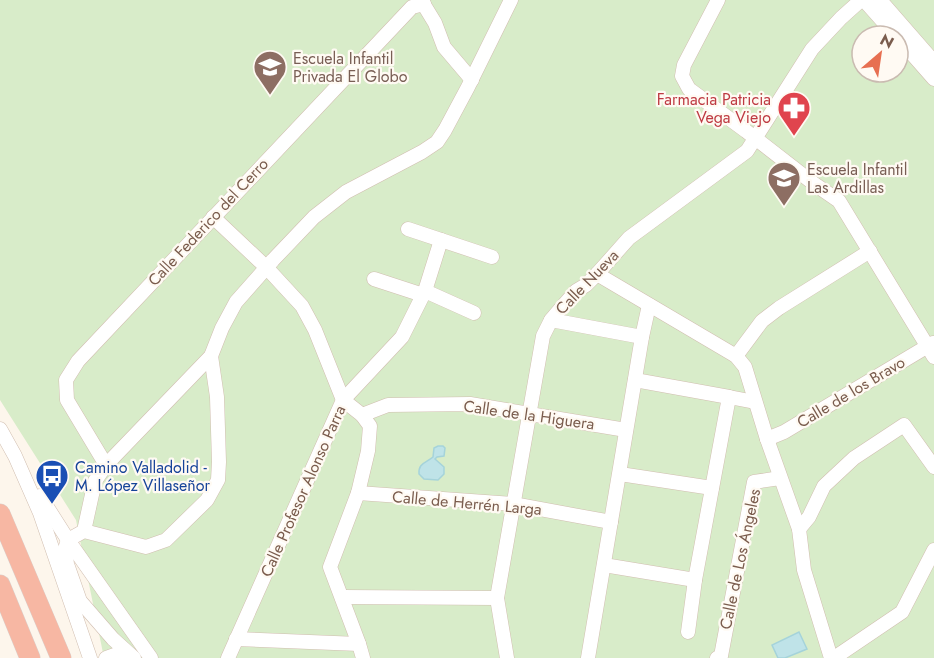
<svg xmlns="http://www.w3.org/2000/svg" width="934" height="658" font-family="Jost,sans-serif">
<rect width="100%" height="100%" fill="#fdf6ec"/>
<path fill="#d8ecc9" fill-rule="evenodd" d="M0 0H934V658H104L76 520 0 400ZM862 36H898V72H862Z"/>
<g fill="#bfe3e8" stroke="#a5d3da" stroke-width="1.5">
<path d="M438 446H443L445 448 444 456 437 457 435 459 444 467V474L438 480 424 479 419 474C418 463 426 463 433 457L434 448Z"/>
<polygon points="799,632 807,649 785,658 778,658 772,645"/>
</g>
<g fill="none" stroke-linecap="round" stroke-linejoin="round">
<g stroke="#d1beb0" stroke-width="15">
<g id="minor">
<polyline points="421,0 435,23 444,47 472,80"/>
<polyline points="718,0 684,65 682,76 689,89 746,131 813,183 839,201 934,357"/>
<polyline points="864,0 896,36"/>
<polyline points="880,0 934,62"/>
<polyline points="898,38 934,79"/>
<polyline points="213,217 266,267 302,306 315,330 343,400 362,415 370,426 368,451 358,493 330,567 359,644 363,658"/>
<polyline points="408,229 492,257"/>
<polyline points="597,274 736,356 745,367 767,439 799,529 804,570 831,658"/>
<polyline points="374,279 423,295"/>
<polyline points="425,291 474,313"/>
<polyline points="551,320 642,337"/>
<polyline points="736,356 762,321 779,308 870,251"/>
<polyline points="635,380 729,397"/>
<polyline points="362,415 388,405 470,404 626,430"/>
<polyline points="0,429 15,456 40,513 90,658"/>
<polyline points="767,439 784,432 933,343"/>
<polyline points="106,465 67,400 66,380 78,361 412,7 424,4"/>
<polyline points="620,474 712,488"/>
<polyline points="358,493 513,504 611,522"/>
<polyline points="40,496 68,540 151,658"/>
<polyline points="799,529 809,517 824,486 854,458 904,425 934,467"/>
<polyline points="84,531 95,481 106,465 211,356 222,328 236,302 273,260 314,217 346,192 422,152 437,142 445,130 468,87 511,0"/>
<polyline points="604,565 695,580"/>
<polyline points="342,597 497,598"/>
<polyline points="688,632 695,580 729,397 755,402"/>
<polyline points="236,639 359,644"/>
<polyline points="106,658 117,654 130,655"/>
<polyline points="134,658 113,639 80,601 67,564 65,549 68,540 84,531 146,547 166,540 207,500 218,480 219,462 217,397 211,356"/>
<polyline points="228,658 343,400 402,337 425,291 441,240"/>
<polyline points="507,658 497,598 543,336 551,320 556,314 576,291 586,285 597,274 629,238 747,151 812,49 841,18 861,0"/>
<polyline points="588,658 642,337 649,305"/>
<polyline points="717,658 721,656 754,482 780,478"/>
<polyline points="834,658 902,612 934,550"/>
</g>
</g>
<g stroke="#dad1cd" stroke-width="21">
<g id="highway">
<polyline points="0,514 61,658"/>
<polyline points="0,585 30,658"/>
</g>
</g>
<use href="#minor" stroke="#fff" stroke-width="14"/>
<use href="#highway" stroke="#f7b7a3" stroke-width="20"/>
</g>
<defs>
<g id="school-pin" transform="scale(1.725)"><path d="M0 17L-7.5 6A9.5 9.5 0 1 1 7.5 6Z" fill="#8d6e63" stroke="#fffaf3"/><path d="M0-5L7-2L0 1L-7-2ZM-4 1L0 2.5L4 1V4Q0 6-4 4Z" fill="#fff"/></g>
<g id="pharmacy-pin" transform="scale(1.725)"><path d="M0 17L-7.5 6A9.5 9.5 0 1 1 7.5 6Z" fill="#e0444e" stroke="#fffaf3"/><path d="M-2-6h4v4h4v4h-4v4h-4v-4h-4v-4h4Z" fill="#fff"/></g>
<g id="bus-pin" transform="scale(1.725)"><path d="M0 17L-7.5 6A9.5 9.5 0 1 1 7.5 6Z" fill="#1a4fb4" stroke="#fffaf3"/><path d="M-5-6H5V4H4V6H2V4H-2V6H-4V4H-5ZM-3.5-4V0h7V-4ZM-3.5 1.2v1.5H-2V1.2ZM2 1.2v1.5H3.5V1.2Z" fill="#fff"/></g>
</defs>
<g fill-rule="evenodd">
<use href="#school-pin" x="270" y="67"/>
<use href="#pharmacy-pin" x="794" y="108"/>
<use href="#school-pin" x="784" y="178"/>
<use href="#bus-pin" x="52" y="476"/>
</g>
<g text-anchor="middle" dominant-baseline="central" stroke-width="4.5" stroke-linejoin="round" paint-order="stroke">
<g font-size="16" fill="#785e54" stroke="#fffaf3" text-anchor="start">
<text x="293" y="58">Escuela Infantil<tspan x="293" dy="18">Privada El Globo</tspan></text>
<text x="807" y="169">Escuela Infantil<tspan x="807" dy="18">Las Ardillas</tspan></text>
</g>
<g font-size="16" fill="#be3a42" stroke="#fffaf3" text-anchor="end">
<text x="771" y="99">Farmacia Patricia<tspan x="771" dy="18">Vega Viejo</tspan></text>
</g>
<g font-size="16" fill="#7a5c4d" stroke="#fffaf3">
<text transform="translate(208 222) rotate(-47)">Calle Federico del Cerro</text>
<text transform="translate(587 282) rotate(-46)">Calle Nueva</text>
<text transform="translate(851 392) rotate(-31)">Calle de los Bravo</text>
<text transform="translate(529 415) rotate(8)">Calle de la Higuera</text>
<text transform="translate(303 491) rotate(-66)">Calle Profesor Alonso Parra</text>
<text transform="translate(467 503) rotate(5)">Calle de Herrén Larga</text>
<text transform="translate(740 559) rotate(-78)">Calle de Los Ángeles</text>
</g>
<g font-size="16" fill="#164399" stroke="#fffaf3" text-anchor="start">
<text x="75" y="467">Camino Valladolid -<tspan x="75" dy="18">M. López Villaseñor</tspan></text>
</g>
</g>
<g transform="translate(880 54) rotate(29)"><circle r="28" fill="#fffaf3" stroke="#cabbb1" stroke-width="1.5"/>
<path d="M0-4.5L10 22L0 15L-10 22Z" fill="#e76f51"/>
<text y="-9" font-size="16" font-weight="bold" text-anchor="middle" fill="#7a5c4d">N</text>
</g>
</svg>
